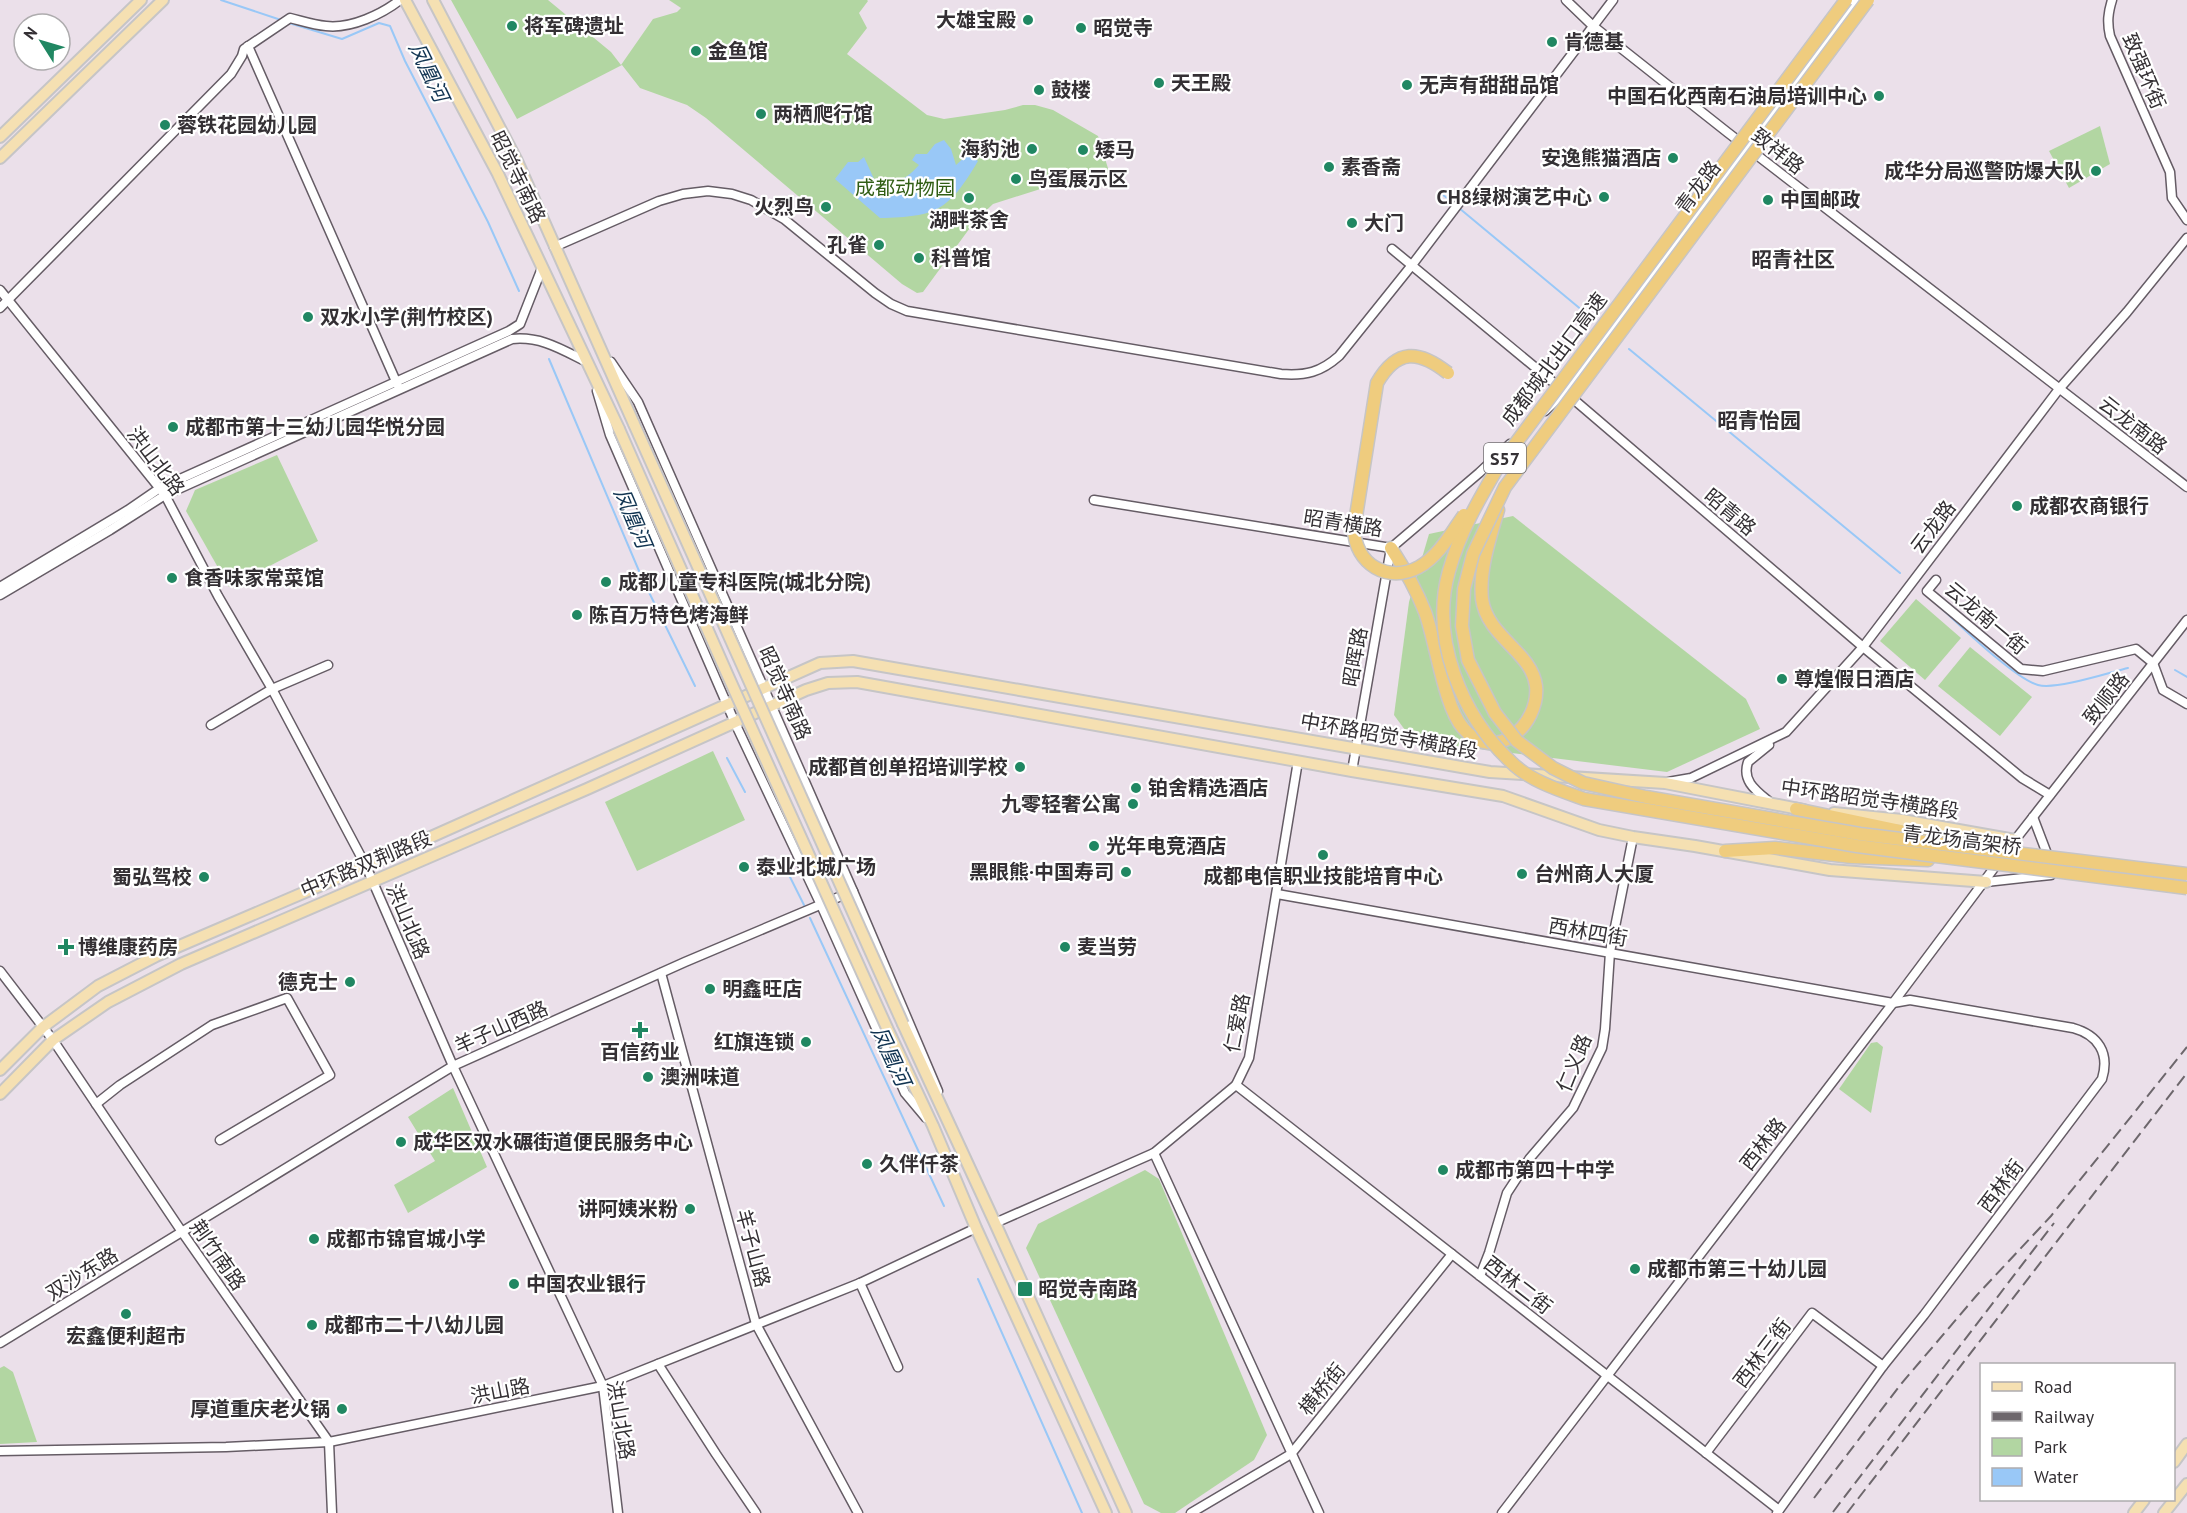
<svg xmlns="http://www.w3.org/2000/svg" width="2187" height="1513" font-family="'PT Sans','Noto Sans SC',sans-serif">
<rect width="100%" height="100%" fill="#ebe0ea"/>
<g fill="#b2d6a2">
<polygon points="451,0 548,0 611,52 621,65 653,19 677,12 681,8 669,0 867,0 868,1 859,13 867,28 847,54 927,115 944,119 1005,110 1023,105 1035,105 1053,110 1098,136 1111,178 1053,185 993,204 975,221 923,292 917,293 902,284 706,118 687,105 640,88 622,65 517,119"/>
<polygon points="2100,126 2110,164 2069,188 2049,151"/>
<polygon points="277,455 318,541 229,587 186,511 195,490"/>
<polygon points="1513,516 1746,699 1760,729 1667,772 1413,741 1394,715 1409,602 1429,534"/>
<polygon points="1916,599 1961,638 1925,680 1880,641"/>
<polygon points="1970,647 2032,697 2000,736 1938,686"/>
<polygon points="713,751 745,820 637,871 605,802"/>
<polygon points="1877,1042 1883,1047 1871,1113 1839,1089 1871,1043"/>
<polygon points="453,1088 487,1167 408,1213 394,1185 435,1161 408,1117"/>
<polygon points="1145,1170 1159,1179 1267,1435 1254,1460 1175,1513 1161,1513 1144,1504 1026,1248 1038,1224"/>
<polygon points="4,1366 13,1372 37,1442 0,1444 0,1368"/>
</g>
<path fill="#99c8f7" d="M944 140 951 149 956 165 968 154 978 161C949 210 937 217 880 218L835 179 848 162H858L864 157 874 179C892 187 906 180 919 165L912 160 916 154H927L935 144Z"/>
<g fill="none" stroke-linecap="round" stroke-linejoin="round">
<g stroke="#99c8f7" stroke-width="2">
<polyline points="221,0 281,20"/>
<polyline points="289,23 342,39 379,23 390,26 405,61 488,222 519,291"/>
<polyline points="1443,195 1455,204"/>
<polyline points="1459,208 1589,316"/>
<polyline points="1629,349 1900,573"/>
<polyline points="549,359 642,578 695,686"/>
<path d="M1940 607C1960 625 2015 679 2038 685 2056 690 2108 673 2128 668"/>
<polyline points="2175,670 2187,677"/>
<polyline points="727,758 745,792"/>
<polyline points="782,861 804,905"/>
<polyline points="810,918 944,1206"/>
<polyline points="978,1279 1082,1513"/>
</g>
<g stroke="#655c65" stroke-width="11">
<g id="minor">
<polyline points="1566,0 1593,26 1727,132 2187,487"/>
<path d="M2112 0C2108 13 2107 22 2110 36L2170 172 2172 198 2187 220"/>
<polyline points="248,46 398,386"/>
<path d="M554 247 659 201 683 194 708 191 732 194 751 200 784 219 875 293 891 304 907 311 1281 374C1306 376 1321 372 1339 356L1412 265 1613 0"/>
<polyline points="1392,249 1565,392 1863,647 2022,778 2050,795"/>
<polyline points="0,290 165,495 218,596 272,689 366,866 453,1066 603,1386 618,1513"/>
<path d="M0 308 231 74 242 56 244 49 290 18C302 21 314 25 326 26 351 29 382 14 400 0"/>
<polyline points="611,362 638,402 853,891 938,1091"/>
<polyline points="597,391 610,435 735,723 821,905 905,1093 926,1118"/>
<polyline points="1545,411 1565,392 1856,0"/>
<polyline points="1094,500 1391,548 1479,473 1510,444"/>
<polyline points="1936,580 1927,591 2021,669 2043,671 2136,649 2153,663 2163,690 2187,704"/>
<polyline points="0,587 128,510 160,488 509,331 520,324 542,268"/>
<path d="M0 595 110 530 165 495 512 339C540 336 561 349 585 361"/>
<polyline points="211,725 272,689 328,665"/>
<path d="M1769 745 1748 762C1741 782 1758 792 1772 804"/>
<polyline points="1352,771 1391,548"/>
<polyline points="1668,782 1691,778 1786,732 1863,647 2059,389 2127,312 2187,238"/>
<polyline points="2033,817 2049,859"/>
<polyline points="1986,882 2051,875"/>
<path d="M1277 894 1893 1003 1910 1000 2073 1028C2098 1035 2110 1053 2102 1079L1924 1315 1883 1366 1777 1513"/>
<polyline points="0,971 53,1040 182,1232 329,1442 332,1513"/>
<polyline points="661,973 756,1324 858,1513"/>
<polyline points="1236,1085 1779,1510"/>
<polyline points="96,1104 120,1085 212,1025 287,998 330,1075 220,1140"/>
<polyline points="1154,1153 1319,1513"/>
<polyline points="995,1223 1154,1153 1236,1085 1249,1058 1298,761"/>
<polyline points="1480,1276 1489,1253 1507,1193 1530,1158 1573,1108 1602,1048 1605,1029 1610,952 1633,837"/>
<polyline points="860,1283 898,1367"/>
<polyline points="0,1343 453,1066 685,962 853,891"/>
<polyline points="658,1364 716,1454 756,1513"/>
<polyline points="0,1451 226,1447 329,1442 603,1386 860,1283 976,1228"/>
<polyline points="1706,1453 1812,1313 1883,1366"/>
<polyline points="1191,1513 1291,1454 1452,1254"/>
<polyline points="1502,1513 1893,1003 2015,840 2187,620"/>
</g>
</g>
<g stroke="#c6c5c6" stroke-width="14">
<g id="major">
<polyline points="405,0 498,174 619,429"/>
<polyline points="433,0 517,161 634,424"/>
<polyline points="0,137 141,0"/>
<polyline points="0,158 163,0"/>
<polyline points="1834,813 1902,820 2015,840"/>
<polyline points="903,1024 995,1223 1126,1513"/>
<polyline points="887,1028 933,1126 976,1228 1106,1513"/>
<polyline points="0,1070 43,1027 98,986 156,956 366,866 820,663 853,661 1490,772 1665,783 1804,810"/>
<polyline points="0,1094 53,1040 108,1002 181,964 587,789 806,690 828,683 857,682 1352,771 1503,796 1599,830 1633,837 1695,846 1830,870 1986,882"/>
<polyline points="2174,1462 2187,1444"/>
<polyline points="2134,1513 2144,1500"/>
<polyline points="2164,1513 2187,1484"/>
</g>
</g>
<g stroke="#c6c5c6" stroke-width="15">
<g id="highway">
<path d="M1391 548C1404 568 1416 589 1425 612 1436 642 1444 706 1463 728 1494 766 1540 725 1536 686 1532 652 1487 637 1482 599 1479 569 1490 538 1498 510"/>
<polyline points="1796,809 1939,839"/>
<polyline points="1725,851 1775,848 1852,857 1928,860"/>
</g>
</g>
<use href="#minor" stroke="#fff" stroke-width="8"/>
<use href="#major" stroke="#f5e0b2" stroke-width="10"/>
<use href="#highway" stroke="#efcc7e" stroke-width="12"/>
<g stroke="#6d676c" stroke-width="2" stroke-dasharray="12 6" stroke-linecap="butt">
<polyline points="1814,1498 1901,1384 1977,1295 2051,1216 2187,1047"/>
<polyline points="1833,1512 2054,1223"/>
<polyline points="1847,1513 2187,1073"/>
</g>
<g stroke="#c6c5c6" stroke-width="14" stroke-linecap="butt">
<g id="major-bridge">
<polyline points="634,424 903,1024"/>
<polyline points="619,429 728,676 887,1028"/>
</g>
</g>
<g stroke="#c6c5c6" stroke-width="15" stroke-linecap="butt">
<g id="highway-bridge">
<path d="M1846 0 1498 467C1478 501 1460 532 1449 571 1430 638 1461 715 1511 762 1530 781 1559 790 1584 799L1857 846 2187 888"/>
<polyline points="1868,0 1505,487 1473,554 1464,589 1462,626 1468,660 1495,713 1517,741 1553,768 1583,783 1646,797 1860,834 2187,874"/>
<path d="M1448 373C1419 350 1397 348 1377 383L1354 529C1355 564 1388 584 1419 567 1439 556 1452 532 1464 515"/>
</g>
</g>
<use href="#major-bridge" stroke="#f5e0b2" stroke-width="10"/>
<use href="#highway-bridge" stroke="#efcc7e" stroke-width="12"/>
</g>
<g fill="#208762" stroke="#fff" stroke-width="2">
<circle cx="1028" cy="20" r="6"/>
<circle cx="512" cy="26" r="6"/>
<circle cx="1081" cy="28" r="6"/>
<circle cx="1552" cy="42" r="6"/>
<circle cx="696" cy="51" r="6"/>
<circle cx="1159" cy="83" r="6"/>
<circle cx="1407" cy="85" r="6"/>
<circle cx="1039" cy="90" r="6"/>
<circle cx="1879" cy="96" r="6"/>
<circle cx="761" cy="114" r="6"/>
<circle cx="165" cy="125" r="6"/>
<circle cx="1032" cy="149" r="6"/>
<circle cx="1083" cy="150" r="6"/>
<circle cx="1673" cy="158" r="6"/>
<circle cx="1329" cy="167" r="6"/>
<circle cx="2096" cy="171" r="6"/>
<circle cx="1016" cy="179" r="6"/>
<circle cx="1604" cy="197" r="6"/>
<circle cx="969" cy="198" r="6"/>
<circle cx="1768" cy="200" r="6"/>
<circle cx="826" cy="207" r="6"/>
<circle cx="1352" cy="223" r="6"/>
<circle cx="879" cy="245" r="6"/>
<circle cx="919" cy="258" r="6"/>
<circle cx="308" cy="317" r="6"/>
<circle cx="173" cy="427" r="6"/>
<circle cx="2017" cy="506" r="6"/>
<circle cx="172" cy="578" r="6"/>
<circle cx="606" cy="582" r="6"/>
<circle cx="577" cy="615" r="6"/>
<circle cx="1782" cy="679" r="6"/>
<circle cx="1020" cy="767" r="6"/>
<circle cx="1136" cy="788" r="6"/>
<circle cx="1133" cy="804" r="6"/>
<circle cx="1094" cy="846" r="6"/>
<circle cx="1323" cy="855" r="6"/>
<circle cx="744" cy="867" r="6"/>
<circle cx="1126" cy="872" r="6"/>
<circle cx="1522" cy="874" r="6"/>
<circle cx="204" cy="877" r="6"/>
<path d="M63 938h6v6h6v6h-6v6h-6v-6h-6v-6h6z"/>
<circle cx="1065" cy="947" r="6"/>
<circle cx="350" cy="982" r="6"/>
<circle cx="710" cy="989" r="6"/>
<path d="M637 1021h6v6h6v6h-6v6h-6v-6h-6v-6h6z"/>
<circle cx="806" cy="1042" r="6"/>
<circle cx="648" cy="1077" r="6"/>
<circle cx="401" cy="1142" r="6"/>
<circle cx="867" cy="1164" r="6"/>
<circle cx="1443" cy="1170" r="6"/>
<circle cx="690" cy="1209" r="6"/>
<circle cx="314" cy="1239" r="6"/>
<circle cx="1635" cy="1269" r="6"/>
<circle cx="514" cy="1284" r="6"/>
<rect x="1017" y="1281" width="16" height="16" rx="3"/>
<circle cx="126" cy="1314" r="6"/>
<circle cx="312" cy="1325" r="6"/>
<circle cx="342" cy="1409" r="6"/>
</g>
<g text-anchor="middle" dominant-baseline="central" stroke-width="4.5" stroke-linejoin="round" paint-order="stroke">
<rect fill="#fff" stroke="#716e71" stroke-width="1.5" x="1484" y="443" width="42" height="30" rx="4.5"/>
<g font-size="18" font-weight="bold" fill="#343034">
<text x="1505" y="458">S57</text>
</g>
<g font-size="20" font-weight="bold" fill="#343034" stroke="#fff" text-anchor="start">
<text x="1016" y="20" text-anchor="end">大雄宝殿</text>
<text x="524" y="26">将军碑遗址</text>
<text x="1093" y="28">昭觉寺</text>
<text x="1564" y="42">肯德基</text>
<text x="708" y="51">金鱼馆</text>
<text x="1171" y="83">天王殿</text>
<text x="1419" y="85">无声有甜甜品馆</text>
<text x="1051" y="90">鼓楼</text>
<text x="1867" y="96" text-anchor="end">中国石化西南石油局培训中心</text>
<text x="773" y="114">两栖爬行馆</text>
<text x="177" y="125">蓉铁花园幼儿园</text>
<text x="1020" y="149" text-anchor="end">海豹池</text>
<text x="1095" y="150">矮马</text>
<text x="1661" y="158" text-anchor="end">安逸熊猫酒店</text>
<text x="1341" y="167">素香斋</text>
<text x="2084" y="171" text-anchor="end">成华分局巡警防爆大队</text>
<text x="1028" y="179">鸟蛋展示区</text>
<text x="1592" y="197" text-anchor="end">CH8绿树演艺中心</text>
<text x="1780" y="200">中国邮政</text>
<text x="814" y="207" text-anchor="end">火烈鸟</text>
<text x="969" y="220" text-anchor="middle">湖畔茶舍</text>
<text x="1364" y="223">大门</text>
<text x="867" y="245" text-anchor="end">孔雀</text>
<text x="931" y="258">科普馆</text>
<text x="320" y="317">双水小学(荆竹校区)</text>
<text x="185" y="427">成都市第十三幼儿园华悦分园</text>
<text x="2029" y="506">成都农商银行</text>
<text x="184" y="578">食香味家常菜馆</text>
<text x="618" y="582">成都儿童专科医院(城北分院)</text>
<text x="589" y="615">陈百万特色烤海鲜</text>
<text x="1794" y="679">尊煌假日酒店</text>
<text x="1008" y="767" text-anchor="end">成都首创单招培训学校</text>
<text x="1148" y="788">铂舍精选酒店</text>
<text x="1121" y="804" text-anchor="end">九零轻奢公寓</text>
<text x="1106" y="846">光年电竞酒店</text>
<text x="756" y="867">泰业北城广场</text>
<text x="1114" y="872" text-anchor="end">黑眼熊·中国寿司</text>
<text x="1534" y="874">台州商人大厦</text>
<text x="1323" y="876" text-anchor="middle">成都电信职业技能培育中心</text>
<text x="192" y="877" text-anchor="end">蜀弘驾校</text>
<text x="78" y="947">博维康药房</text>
<text x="1077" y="947">麦当劳</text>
<text x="338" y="982" text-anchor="end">德克士</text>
<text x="722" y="989">明鑫旺店</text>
<text x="794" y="1042" text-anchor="end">红旗连锁</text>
<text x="640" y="1052" text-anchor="middle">百信药业</text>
<text x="660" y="1077">澳洲味道</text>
<text x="413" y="1142">成华区双水碾街道便民服务中心</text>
<text x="879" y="1164">久伴仟茶</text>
<text x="1455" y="1170">成都市第四十中学</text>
<text x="678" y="1209" text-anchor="end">讲阿姨米粉</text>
<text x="326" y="1239">成都市锦官城小学</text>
<text x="1647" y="1269">成都市第三十幼儿园</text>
<text x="526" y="1284">中国农业银行</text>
<text x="1038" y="1289">昭觉寺南路</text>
<text x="324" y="1325">成都市二十八幼儿园</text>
<text x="126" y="1336" text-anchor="middle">宏鑫便利超市</text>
<text x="330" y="1409" text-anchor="end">厚道重庆老火锅</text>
</g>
<g font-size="20" fill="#343034" stroke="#fff">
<text transform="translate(2144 71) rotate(67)">致强环街</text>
<text transform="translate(1778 151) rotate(38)">致祥路</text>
<text transform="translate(518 177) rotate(64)">昭觉寺南路</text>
<text transform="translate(1698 187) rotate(-53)">青龙路</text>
<text transform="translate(1554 359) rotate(-53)">成都城北出口高速</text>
<text transform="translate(2133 425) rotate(38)">云龙南路</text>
<text transform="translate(156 461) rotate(53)">洪山北路</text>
<text transform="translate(1730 512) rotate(40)">昭青路</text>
<text transform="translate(1343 523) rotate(9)">昭青横路</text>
<text transform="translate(1933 527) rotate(-53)">云龙路</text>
<text transform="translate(1986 618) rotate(40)">云龙南一街</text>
<text transform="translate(1355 657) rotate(-80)">昭晖路</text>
<text transform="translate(785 693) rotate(66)">昭觉寺南路</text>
<text transform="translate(2106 698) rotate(-52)">致顺路</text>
<text transform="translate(1389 736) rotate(10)">中环路昭觉寺横路段</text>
<text transform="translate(1870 799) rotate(8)">中环路昭觉寺横路段</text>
<text transform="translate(1962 840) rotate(7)">青龙场高架桥</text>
<text transform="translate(366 864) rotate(-23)">中环路双荆路段</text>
<text transform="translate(408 921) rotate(67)">洪山北路</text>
<text transform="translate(1588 932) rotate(10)">西林四街</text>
<text transform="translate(1237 1023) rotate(-79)">仁爱路</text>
<text transform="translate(501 1027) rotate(-24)">羊子山西路</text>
<text transform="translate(1574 1063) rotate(-68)">仁义路</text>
<text transform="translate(1763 1144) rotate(-52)">西林路</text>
<text transform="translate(2001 1186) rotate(-53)">西林街</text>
<text transform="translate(753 1248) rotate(75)">羊子山路</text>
<text transform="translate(218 1255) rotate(55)">荆竹南路</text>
<text transform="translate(82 1274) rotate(-32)">双沙东路</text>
<text transform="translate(1518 1285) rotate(38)">西林二街</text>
<text transform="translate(1762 1353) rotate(-53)">西林三街</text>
<text transform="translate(1322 1389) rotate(-51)">横桥街</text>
<text transform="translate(500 1391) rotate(-11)">洪山路</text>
<text transform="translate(621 1420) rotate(80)">洪山北路</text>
</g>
<g font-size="20" fill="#315e15" stroke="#fff">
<text x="905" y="188">成都动物园</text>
</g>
<g font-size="21" font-style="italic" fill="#103351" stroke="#fff">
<text transform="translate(429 72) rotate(64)">凤凰河</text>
<text transform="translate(633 518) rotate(67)">凤凰河</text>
<text transform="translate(891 1056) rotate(65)">凤凰河</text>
</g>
<g font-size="21" font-weight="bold" fill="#343034" stroke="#fff">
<text x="1793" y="259">昭青社区</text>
<text x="1759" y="420">昭青怡园</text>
</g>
</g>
<rect x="1980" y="1363" width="195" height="138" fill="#ffffff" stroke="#aeacae" stroke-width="1.5"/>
<rect x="1992" y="1382" width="30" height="9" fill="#f5e0b2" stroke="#aeacae" stroke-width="1.5"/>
<text x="2034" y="1393" font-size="18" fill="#343034">Road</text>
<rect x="1992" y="1412" width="30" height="9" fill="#6d676c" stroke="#aeacae" stroke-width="1.5"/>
<text x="2034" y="1423" font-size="18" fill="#343034">Railway</text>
<rect x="1992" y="1438" width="30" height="18" fill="#b2d6a2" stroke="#aeacae" stroke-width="1.5"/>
<text x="2034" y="1453" font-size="18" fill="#343034">Park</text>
<rect x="1992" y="1468" width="30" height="18" fill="#99c8f7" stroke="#aeacae" stroke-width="1.5"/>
<text x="2034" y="1483" font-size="18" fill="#343034">Water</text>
<g transform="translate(42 42) rotate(307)"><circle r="28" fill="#ffffff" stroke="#aeacae" stroke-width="1.5"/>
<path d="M0-4.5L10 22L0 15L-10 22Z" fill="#208762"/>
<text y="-9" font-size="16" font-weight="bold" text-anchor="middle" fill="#343034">N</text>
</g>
</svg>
